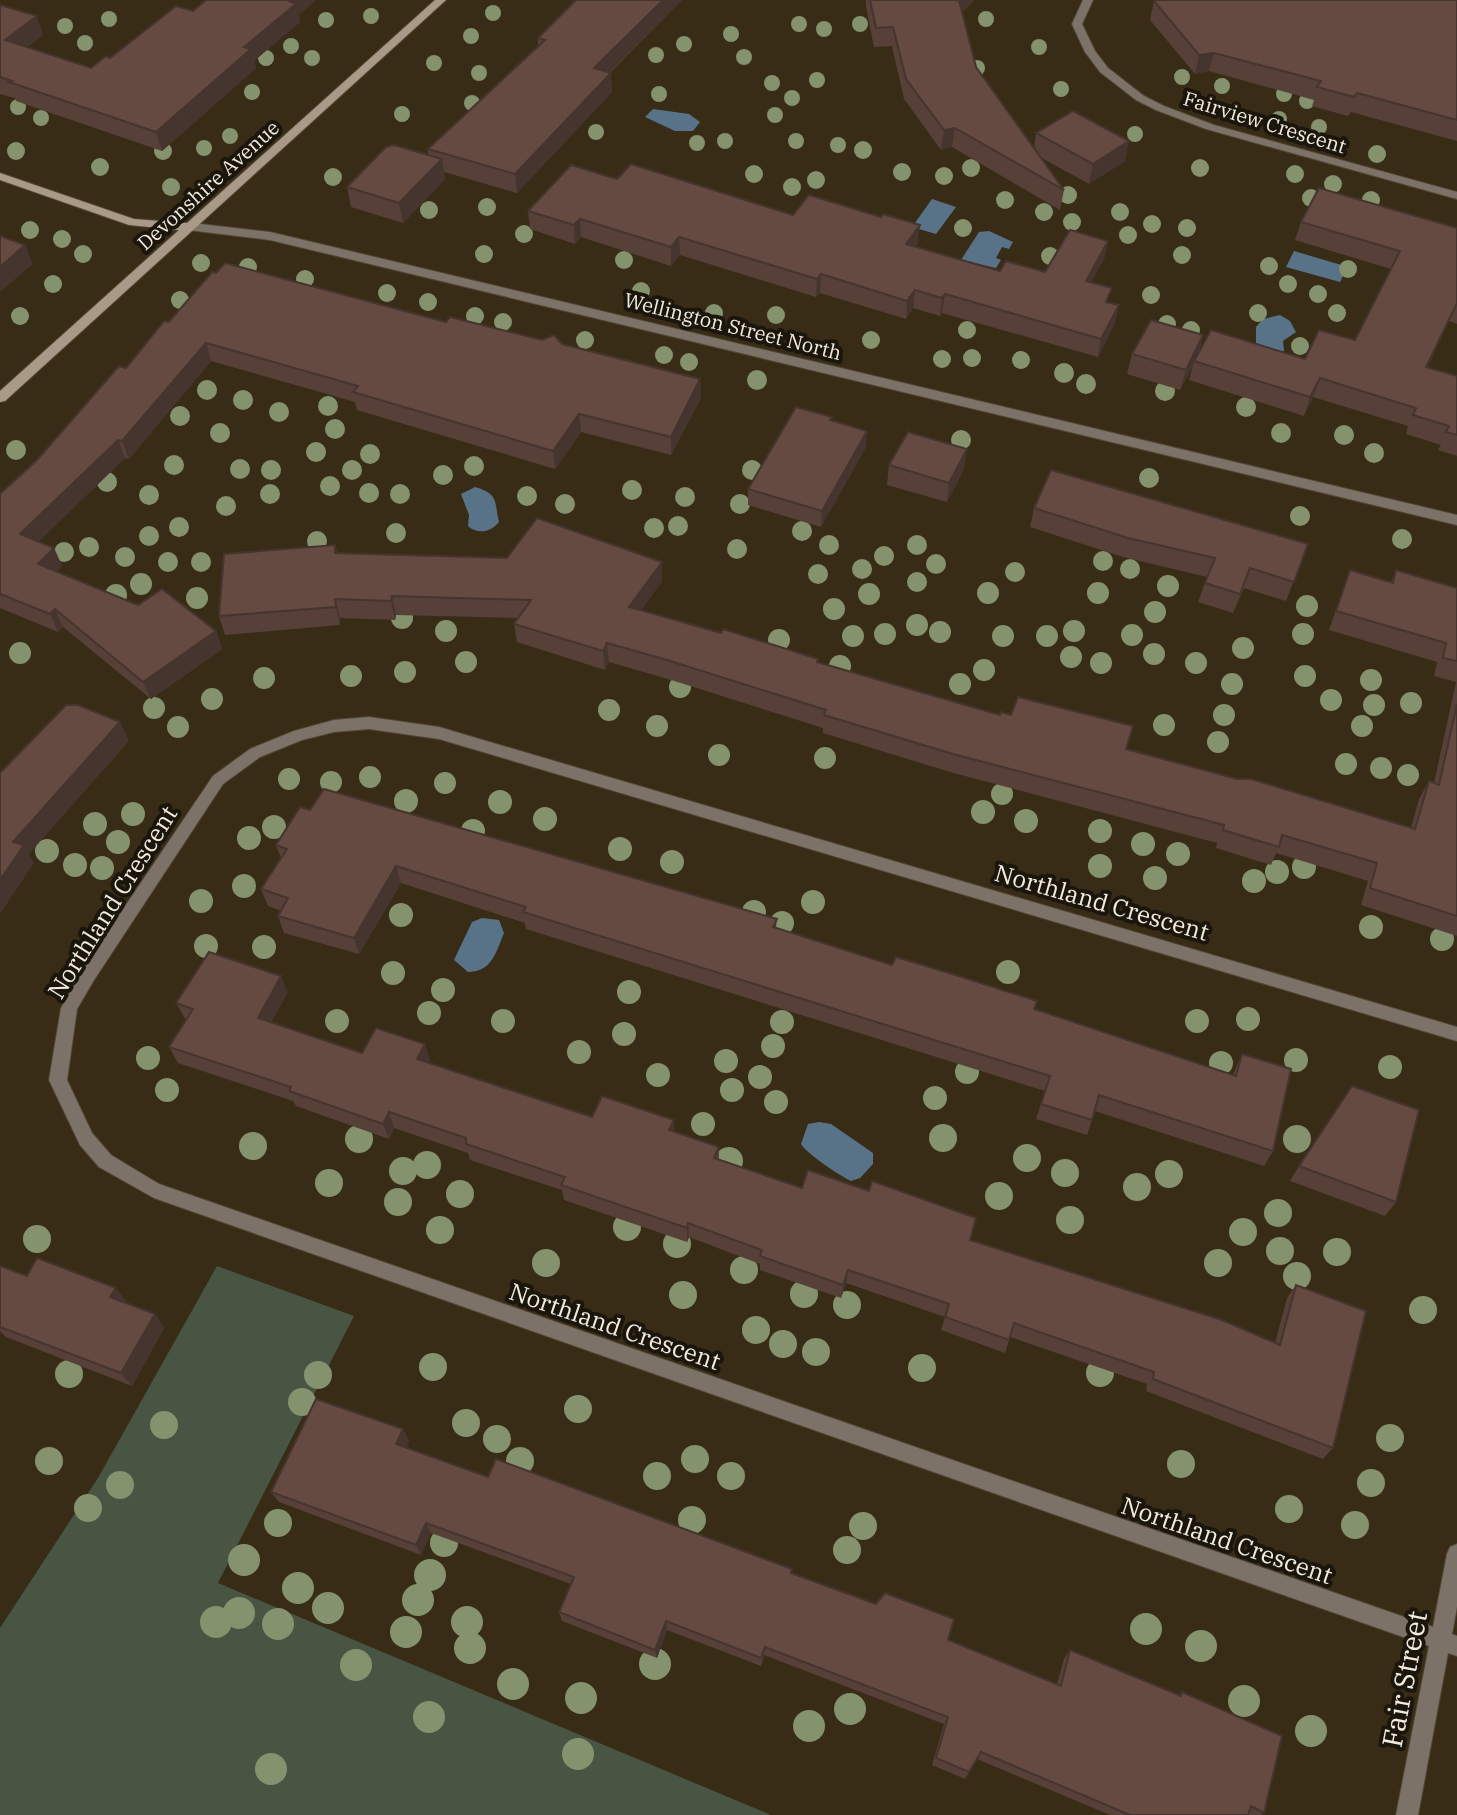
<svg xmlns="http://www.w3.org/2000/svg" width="1457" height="1815" font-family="'IBM Plex Serif',serif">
<rect width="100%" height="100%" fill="#382c17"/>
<polygon fill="#485543" points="217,1266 354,1316 218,1583 771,1815 0,1815 0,1628 98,1478"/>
<g fill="#587387">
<polygon points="653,109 689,114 700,122 693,131 675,131 645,117"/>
<polygon points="932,199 956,207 936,234 912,227"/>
<polygon points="989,231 1013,242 1009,249 1002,247 996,258 1001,260 996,268 961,260 979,232"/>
<polygon points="1294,251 1348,267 1340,282 1286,267"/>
<polygon points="1280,315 1290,321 1296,332 1283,341 1284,351 1275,354 1256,345 1256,327 1263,319"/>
<path d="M475 487C500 494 494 503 499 522 491 532 478 535 468 526L469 515 461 494Z"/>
<path d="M482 918 499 920 504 933C496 952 492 972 468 972L454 960 472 922Z"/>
<path d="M819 1122 831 1124 873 1153V1164L860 1178 851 1181C840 1176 807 1154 801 1144L808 1124Z"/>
</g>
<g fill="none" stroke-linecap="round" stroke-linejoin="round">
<g stroke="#524733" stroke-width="2">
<g id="street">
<polygon points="1083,0 1093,0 1082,24 1095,51 1108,68 1144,96 1164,106 1214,125 1457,192 1457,199 1206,129 1156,110 1136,100 1100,72 1085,52 1072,24"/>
<polygon points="192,223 270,232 1457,515 1457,525 270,240 188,230 186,227"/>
<polygon points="369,717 439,727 1457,1027 1457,1041 439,739 369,729 334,732 302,740 260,757 223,784 94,980 77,1009 67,1080 92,1133 111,1155 159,1184 1433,1627 1447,1554 1450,1547 1457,1544 1457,1607 1452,1634 1457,1636 1457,1656 1448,1653 1418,1815 1396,1815 1429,1646 154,1198 99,1167 80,1145 49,1080 61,1008 82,970 213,776 250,749 294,731 334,720"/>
</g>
</g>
<g stroke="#524733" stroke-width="2">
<polygon id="secondary" points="435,0 446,0 5,401 0,402 0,391 179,230 129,225 0,180 0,173 134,219 187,223"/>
</g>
<use href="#street" fill="#7c7268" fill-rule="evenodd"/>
<use href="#secondary" fill="#a99988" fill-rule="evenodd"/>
</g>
<g fill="#84926e">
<circle cx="493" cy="13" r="8"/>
<circle cx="371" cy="16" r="8"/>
<circle cx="109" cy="19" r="8"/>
<circle cx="986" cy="19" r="8"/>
<circle cx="326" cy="20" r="8"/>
<circle cx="799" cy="24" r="8"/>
<circle cx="860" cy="24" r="8"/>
<circle cx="65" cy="26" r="8"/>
<circle cx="824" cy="29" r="8"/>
<circle cx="731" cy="34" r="8"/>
<circle cx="471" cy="36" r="8"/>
<circle cx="85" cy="43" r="8"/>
<circle cx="684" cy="44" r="8"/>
<circle cx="291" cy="46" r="8"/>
<circle cx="1039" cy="47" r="8"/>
<circle cx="656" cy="55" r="8"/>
<circle cx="744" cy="57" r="8"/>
<circle cx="266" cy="58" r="8"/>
<circle cx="312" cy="58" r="8"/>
<circle cx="434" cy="63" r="8"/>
<circle cx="977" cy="68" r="8"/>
<circle cx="479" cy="73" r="8"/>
<circle cx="1182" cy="77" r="8"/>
<circle cx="817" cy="80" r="8"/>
<circle cx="772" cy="83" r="8"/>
<circle cx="1222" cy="86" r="8"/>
<circle cx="1061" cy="89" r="8"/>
<circle cx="252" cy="92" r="8"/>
<circle cx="659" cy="94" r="8"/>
<circle cx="1284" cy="94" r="8"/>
<circle cx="792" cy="98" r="8"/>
<circle cx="1307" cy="101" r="8"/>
<circle cx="472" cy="103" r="8"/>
<circle cx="18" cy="107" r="8"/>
<circle cx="402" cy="114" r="8"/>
<circle cx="775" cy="115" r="8"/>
<circle cx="41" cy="118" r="8"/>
<circle cx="1279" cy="119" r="8"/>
<circle cx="1319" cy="127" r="8"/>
<circle cx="596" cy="132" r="8"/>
<circle cx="1135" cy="134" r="8"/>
<circle cx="230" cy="136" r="8"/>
<circle cx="725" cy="141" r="8"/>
<circle cx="796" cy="141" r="8"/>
<circle cx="697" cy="143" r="8"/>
<circle cx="838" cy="145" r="8"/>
<circle cx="204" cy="148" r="8"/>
<circle cx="863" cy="150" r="9"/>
<circle cx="16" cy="151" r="9"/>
<circle cx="163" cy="151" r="9"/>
<circle cx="1377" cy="154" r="9"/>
<circle cx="100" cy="167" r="9"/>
<circle cx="971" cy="168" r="9"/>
<circle cx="1200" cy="168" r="9"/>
<circle cx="902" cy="172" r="9"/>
<circle cx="754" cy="174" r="9"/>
<circle cx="1295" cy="174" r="9"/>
<circle cx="944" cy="176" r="9"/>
<circle cx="333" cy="177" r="9"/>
<circle cx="816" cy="180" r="9"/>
<circle cx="1333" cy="184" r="9"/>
<circle cx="171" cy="187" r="9"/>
<circle cx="792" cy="187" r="9"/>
<circle cx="1068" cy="195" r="9"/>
<circle cx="1311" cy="198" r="9"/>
<circle cx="1005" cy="200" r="9"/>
<circle cx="1371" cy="200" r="9"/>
<circle cx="487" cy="207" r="9"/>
<circle cx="429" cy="210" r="9"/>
<circle cx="1044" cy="212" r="9"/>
<circle cx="1120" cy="212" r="9"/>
<circle cx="1072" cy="222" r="9"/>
<circle cx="1152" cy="224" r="9"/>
<circle cx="963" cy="228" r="9"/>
<circle cx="1187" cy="228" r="9"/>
<circle cx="30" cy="230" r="9"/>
<circle cx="524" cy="234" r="9"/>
<circle cx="1128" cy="235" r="9"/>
<circle cx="62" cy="239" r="9"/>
<circle cx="83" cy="254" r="9"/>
<circle cx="484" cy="254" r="9"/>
<circle cx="1182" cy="255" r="9"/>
<circle cx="1050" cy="256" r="9"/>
<circle cx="624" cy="260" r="9"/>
<circle cx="201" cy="263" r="9"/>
<circle cx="1269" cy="266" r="9"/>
<circle cx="248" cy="267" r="9"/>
<circle cx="1348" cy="269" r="9"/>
<circle cx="305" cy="279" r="9"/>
<circle cx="53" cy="284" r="9"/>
<circle cx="1288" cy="284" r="9"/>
<circle cx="641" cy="291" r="9"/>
<circle cx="387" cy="293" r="9"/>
<circle cx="1318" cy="294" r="9"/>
<circle cx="1151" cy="295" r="9"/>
<circle cx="180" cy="300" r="9"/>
<circle cx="428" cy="302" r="9"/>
<circle cx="714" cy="313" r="9"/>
<circle cx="1258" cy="313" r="9"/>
<circle cx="1337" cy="313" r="9"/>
<circle cx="776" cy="315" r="9"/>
<circle cx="20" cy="316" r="9"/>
<circle cx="475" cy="316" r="9"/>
<circle cx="503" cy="322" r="9"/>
<circle cx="1167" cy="324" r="9"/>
<circle cx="967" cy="330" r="9"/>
<circle cx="1191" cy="330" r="9"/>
<circle cx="585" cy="340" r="9"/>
<circle cx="871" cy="340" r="9"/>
<circle cx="1300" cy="346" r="9"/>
<circle cx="664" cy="355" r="9"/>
<circle cx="972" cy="358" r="9"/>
<circle cx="942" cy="359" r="9"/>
<circle cx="1021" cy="360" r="9"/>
<circle cx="689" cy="362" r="9"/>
<circle cx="1064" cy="373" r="10"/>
<circle cx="757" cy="380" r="10"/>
<circle cx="1086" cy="384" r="10"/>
<circle cx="207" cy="390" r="10"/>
<circle cx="1165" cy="391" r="10"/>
<circle cx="243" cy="400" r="10"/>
<circle cx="328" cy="406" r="10"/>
<circle cx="1246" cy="407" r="10"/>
<circle cx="279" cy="412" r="10"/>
<circle cx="180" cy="416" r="10"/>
<circle cx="335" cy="429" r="10"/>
<circle cx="220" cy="433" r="10"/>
<circle cx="1281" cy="433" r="10"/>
<circle cx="1344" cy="435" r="10"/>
<circle cx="961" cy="440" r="10"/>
<circle cx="16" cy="450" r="10"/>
<circle cx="316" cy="452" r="10"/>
<circle cx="1374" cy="453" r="10"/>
<circle cx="370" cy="454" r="10"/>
<circle cx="174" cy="465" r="10"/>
<circle cx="474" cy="466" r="10"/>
<circle cx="240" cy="469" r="10"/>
<circle cx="271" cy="470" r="10"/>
<circle cx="352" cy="470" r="10"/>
<circle cx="752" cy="470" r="10"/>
<circle cx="443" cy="475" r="10"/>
<circle cx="1149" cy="478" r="10"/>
<circle cx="107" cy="482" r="10"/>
<circle cx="330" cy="486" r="10"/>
<circle cx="632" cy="490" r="10"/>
<circle cx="369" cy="493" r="10"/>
<circle cx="270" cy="494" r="10"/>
<circle cx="400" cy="494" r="10"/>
<circle cx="149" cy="495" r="10"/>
<circle cx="527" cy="496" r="10"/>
<circle cx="685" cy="497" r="10"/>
<circle cx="565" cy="504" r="10"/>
<circle cx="740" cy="504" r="10"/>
<circle cx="226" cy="506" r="10"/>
<circle cx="1300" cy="516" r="10"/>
<circle cx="678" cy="526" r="10"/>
<circle cx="179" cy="527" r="10"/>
<circle cx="654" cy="528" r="10"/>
<circle cx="802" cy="531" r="10"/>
<circle cx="396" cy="533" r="10"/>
<circle cx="149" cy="536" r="10"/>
<circle cx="1402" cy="539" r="10"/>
<circle cx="317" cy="541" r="10"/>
<circle cx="829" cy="545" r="10"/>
<circle cx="917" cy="545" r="10"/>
<circle cx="89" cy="547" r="10"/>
<circle cx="737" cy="549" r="10"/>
<circle cx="64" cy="552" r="10"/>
<circle cx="884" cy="556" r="10"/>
<circle cx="125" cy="557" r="10"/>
<circle cx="1103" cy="561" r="10"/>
<circle cx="168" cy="562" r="10"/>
<circle cx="201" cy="562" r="10"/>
<circle cx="936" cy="564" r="10"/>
<circle cx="862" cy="569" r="10"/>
<circle cx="1130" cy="569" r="10"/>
<circle cx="1015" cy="572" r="10"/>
<circle cx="818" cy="574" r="10"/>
<circle cx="917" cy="582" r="10"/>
<circle cx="141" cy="584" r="11"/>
<circle cx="1168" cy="586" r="11"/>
<circle cx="988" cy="593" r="11"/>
<circle cx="1098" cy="593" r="11"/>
<circle cx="869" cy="594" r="11"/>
<circle cx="116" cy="595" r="11"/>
<circle cx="197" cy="598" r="11"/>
<circle cx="1307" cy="606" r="11"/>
<circle cx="834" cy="609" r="11"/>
<circle cx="1155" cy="612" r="11"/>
<circle cx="402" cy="618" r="11"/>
<circle cx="917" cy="625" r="11"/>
<circle cx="446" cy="631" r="11"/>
<circle cx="1074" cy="631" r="11"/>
<circle cx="940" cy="632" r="11"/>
<circle cx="885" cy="634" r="11"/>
<circle cx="1303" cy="634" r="11"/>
<circle cx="1132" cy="635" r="11"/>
<circle cx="853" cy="636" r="11"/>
<circle cx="1003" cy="636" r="11"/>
<circle cx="1047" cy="636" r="11"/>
<circle cx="779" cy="640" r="11"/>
<circle cx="1243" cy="648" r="11"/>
<circle cx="20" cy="653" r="11"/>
<circle cx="1154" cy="654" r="11"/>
<circle cx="1071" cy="657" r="11"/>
<circle cx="466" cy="662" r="11"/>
<circle cx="1101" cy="663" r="11"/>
<circle cx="1196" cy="663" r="11"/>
<circle cx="840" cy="666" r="11"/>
<circle cx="984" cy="670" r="11"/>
<circle cx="405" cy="672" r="11"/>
<circle cx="351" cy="676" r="11"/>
<circle cx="1305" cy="676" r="11"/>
<circle cx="264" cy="678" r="11"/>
<circle cx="1371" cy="680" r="11"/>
<circle cx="960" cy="684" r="11"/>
<circle cx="1232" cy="684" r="11"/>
<circle cx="680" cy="687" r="11"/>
<circle cx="212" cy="699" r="11"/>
<circle cx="1331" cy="700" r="11"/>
<circle cx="1411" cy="703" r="11"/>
<circle cx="1374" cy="705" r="11"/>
<circle cx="154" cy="708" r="11"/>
<circle cx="609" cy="710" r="11"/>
<circle cx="1224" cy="715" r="11"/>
<circle cx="1164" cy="725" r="11"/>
<circle cx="657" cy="726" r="11"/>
<circle cx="1362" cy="726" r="11"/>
<circle cx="178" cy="727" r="11"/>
<circle cx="1218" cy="742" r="11"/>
<circle cx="719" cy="755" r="11"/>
<circle cx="825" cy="758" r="11"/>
<circle cx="1346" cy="764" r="11"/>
<circle cx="1381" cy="768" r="11"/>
<circle cx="1408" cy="775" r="11"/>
<circle cx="370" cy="777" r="11"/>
<circle cx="289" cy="779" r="11"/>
<circle cx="331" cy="782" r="11"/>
<circle cx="445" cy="783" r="11"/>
<circle cx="1002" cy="794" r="11"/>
<circle cx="406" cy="801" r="12"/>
<circle cx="500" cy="802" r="12"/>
<circle cx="983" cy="812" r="12"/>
<circle cx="133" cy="814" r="12"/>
<circle cx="545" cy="819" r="12"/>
<circle cx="1026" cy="821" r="12"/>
<circle cx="95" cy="824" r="12"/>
<circle cx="274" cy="827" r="12"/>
<circle cx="473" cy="831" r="12"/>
<circle cx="1100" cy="831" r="12"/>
<circle cx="249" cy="838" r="12"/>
<circle cx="118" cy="842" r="12"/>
<circle cx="1143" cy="844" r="12"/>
<circle cx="620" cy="849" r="12"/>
<circle cx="47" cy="851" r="12"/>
<circle cx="1178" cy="854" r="12"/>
<circle cx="672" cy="862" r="12"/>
<circle cx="75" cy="865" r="12"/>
<circle cx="1100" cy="866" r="12"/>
<circle cx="1304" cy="867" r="12"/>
<circle cx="102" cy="868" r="12"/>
<circle cx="1277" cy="872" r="12"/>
<circle cx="1155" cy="878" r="12"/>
<circle cx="1254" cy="881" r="12"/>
<circle cx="244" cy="886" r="12"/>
<circle cx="201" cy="901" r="12"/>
<circle cx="813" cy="902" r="12"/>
<circle cx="754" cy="912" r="12"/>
<circle cx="401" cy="915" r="12"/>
<circle cx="782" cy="923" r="12"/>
<circle cx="1371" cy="927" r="12"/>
<circle cx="1442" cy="939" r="12"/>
<circle cx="206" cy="946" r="12"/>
<circle cx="264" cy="947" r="12"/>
<circle cx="1008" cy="972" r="12"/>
<circle cx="393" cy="973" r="12"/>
<circle cx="443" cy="990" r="12"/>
<circle cx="629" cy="992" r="12"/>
<circle cx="429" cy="1013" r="12"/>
<circle cx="1248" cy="1019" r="12"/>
<circle cx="337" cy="1021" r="12"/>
<circle cx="503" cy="1021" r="12"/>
<circle cx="1197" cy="1021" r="12"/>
<circle cx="782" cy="1022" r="12"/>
<circle cx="624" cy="1034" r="12"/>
<circle cx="773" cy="1046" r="12"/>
<circle cx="579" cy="1052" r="12"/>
<circle cx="148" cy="1058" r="12"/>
<circle cx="1296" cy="1060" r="12"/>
<circle cx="726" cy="1061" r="12"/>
<circle cx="1221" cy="1063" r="12"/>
<circle cx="1390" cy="1067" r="12"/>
<circle cx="967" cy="1072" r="12"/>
<circle cx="658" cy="1075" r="12"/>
<circle cx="760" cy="1077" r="12"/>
<circle cx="167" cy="1090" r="12"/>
<circle cx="732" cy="1090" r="12"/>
<circle cx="935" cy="1098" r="12"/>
<circle cx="776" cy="1102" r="12"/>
<circle cx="703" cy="1124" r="12"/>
<circle cx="943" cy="1138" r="14"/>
<circle cx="359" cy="1139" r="14"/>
<circle cx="1297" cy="1139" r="14"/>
<circle cx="253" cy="1146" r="14"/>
<circle cx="1027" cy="1158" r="14"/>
<circle cx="729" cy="1161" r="14"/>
<circle cx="427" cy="1165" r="14"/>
<circle cx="403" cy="1171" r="14"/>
<circle cx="1065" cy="1173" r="14"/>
<circle cx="1169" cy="1174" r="14"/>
<circle cx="329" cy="1183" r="14"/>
<circle cx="1137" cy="1187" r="14"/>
<circle cx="460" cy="1194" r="14"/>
<circle cx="999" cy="1196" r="14"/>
<circle cx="398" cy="1202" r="14"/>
<circle cx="1278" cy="1213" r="14"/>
<circle cx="1070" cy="1220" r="14"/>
<circle cx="627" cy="1227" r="14"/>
<circle cx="440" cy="1230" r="14"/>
<circle cx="1243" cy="1232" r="14"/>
<circle cx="37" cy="1239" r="14"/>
<circle cx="677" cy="1244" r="14"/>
<circle cx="1280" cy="1251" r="14"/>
<circle cx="1337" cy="1252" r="14"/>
<circle cx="546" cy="1263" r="14"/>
<circle cx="1218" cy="1263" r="14"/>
<circle cx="744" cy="1270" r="14"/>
<circle cx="1297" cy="1276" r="14"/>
<circle cx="804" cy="1294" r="14"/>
<circle cx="683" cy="1295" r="14"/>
<circle cx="847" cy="1305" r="14"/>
<circle cx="1423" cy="1310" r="14"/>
<circle cx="756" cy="1330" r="14"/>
<circle cx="783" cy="1344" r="14"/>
<circle cx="816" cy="1352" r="14"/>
<circle cx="433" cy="1367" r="14"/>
<circle cx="922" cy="1368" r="14"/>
<circle cx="1100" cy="1373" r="14"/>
<circle cx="69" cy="1374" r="14"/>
<circle cx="318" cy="1375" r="14"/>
<circle cx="302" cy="1402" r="14"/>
<circle cx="578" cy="1409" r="14"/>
<circle cx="466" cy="1423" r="14"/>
<circle cx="164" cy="1425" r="14"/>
<circle cx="1390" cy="1438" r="14"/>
<circle cx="497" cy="1439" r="14"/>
<circle cx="695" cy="1459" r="14"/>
<circle cx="49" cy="1461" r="14"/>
<circle cx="520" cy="1461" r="14"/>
<circle cx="1181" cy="1464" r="14"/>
<circle cx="657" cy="1476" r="14"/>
<circle cx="731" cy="1476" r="14"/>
<circle cx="1371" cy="1483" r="14"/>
<circle cx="120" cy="1485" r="14"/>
<circle cx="88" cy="1508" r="14"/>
<circle cx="1289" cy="1509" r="14"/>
<circle cx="692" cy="1520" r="14"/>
<circle cx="278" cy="1523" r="14"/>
<circle cx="1355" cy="1525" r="14"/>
<circle cx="863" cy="1526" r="14"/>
<circle cx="444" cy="1543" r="14"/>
<circle cx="847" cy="1550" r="14"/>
<circle cx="244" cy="1560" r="16"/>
<circle cx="430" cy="1575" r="16"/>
<circle cx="298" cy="1588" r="16"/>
<circle cx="418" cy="1600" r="16"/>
<circle cx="328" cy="1608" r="16"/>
<circle cx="239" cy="1613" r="16"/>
<circle cx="216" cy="1622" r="16"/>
<circle cx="467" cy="1622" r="16"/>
<circle cx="278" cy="1624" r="16"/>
<circle cx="1146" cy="1629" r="16"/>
<circle cx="406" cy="1632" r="16"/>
<circle cx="1201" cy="1646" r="16"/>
<circle cx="470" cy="1648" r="16"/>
<circle cx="655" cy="1664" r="16"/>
<circle cx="356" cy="1665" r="16"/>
<circle cx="513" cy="1684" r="16"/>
<circle cx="581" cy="1698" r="16"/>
<circle cx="1244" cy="1701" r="16"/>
<circle cx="850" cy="1709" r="16"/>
<circle cx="429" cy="1717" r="16"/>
<circle cx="809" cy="1726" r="16"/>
<circle cx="1311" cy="1731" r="16"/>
<circle cx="578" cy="1754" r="16"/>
<circle cx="271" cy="1769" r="16"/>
</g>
<g fill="#564038">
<polygon points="682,0 610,73 612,92 517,193 444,172 445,179 403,223 351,207 347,187 428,155 428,149 538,46 538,38"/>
<polygon points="866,0 974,0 962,13 976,67 1034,149 1036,133 1125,161 1089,184 1040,157 1064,190 1060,210 952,147 941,150 904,99 892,46 874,47 866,7"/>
<polygon points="1457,0 1457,141 1351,112 1348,116 1312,106 1314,100 1209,71 1195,74 1150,20 1154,1"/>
<polygon points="0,5 43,35 27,47 91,68 193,11 299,15 300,22 254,61 256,68 162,151 16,101 15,98 0,94"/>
<polygon points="617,179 793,215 918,243 915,246 1000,271 1045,272 1108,241 1104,259 1091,283 1109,303 1115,323 1098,357 942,313 940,316 913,308 906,319 820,293 816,297 680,255 671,266 581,237 575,244 530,229 528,211"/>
<polygon points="1301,222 1457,228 1457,324 1449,321 1427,368 1457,376 1457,456 1438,450 1441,445 1406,434 1408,426 1313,397 1304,416 1189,380 1193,365 1180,390 1127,374 1132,354 1203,335 1199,352 1305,359 1355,340 1391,269 1295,240"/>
<polygon points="169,322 446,322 562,344 700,379 701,398 671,455 581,432 555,469 357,410 355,402 211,361 129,459 125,458 38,542 54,548 62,566 56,572 138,605 216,631 222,649 151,699 63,627 58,632 0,608 0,494 37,460"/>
<polygon points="866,447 821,527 748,505 748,489"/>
<polygon points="889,465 964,469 947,502 887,485"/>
<polygon points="1034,508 1308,544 1286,601 1244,588 1233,613 1198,602 1207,577 1123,557 1030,527"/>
<polygon points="335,545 337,553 662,581 641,610 818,659 818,662 1000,715 1411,828 1419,799 1429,781 1434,783 1456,682 1434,676 1437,662 1329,630 1350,570 1391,582 1396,570 1457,588 1457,936 1361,905 1368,881 1276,853 1271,865 1216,848 1217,843 950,772 823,733 823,728 668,679 609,662 605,670 517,642 514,624 518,618 396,615 395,620 340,618 340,625 225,635 219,616"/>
<polygon points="276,845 777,919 776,928 892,965 1037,1001 1035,1009 1233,1075 1242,1054 1273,1151 1264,1166 1095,1111 1087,1135 1036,1119 1045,1091 526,929 525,923 401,883 359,954 284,933 278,916 281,911 268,906 261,889 281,858"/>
<polygon points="288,992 271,1022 362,1053 430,1060 429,1063 592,1117 674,1132 719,1147 719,1159 802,1188 970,1240 1275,1343 1287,1298 1296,1285 1333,1448 1323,1459 1146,1391 1147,1384 1010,1337 1005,1353 941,1330 945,1317 846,1283 841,1298 760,1270 760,1264 689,1237 687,1242 564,1200 562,1190 470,1160 468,1153 394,1128 389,1139 296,1106 293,1101 178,1063 169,1047 186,1020 176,1003"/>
<polygon points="1299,1166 1396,1202 1385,1216 1290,1181"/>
<polygon points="0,1266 27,1276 126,1301 125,1303 155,1314 164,1328 132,1386 6,1337 0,1331"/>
<polygon points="403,1429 409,1441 406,1447 488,1477 792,1569 791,1573 948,1640 1057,1684 1064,1659 1070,1650 1179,1695 1182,1692 1264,1813 1260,1815 1110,1815 977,1759 965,1779 932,1765 944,1724 764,1655 761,1666 667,1630 657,1658 562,1621 559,1612 571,1584 431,1533 421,1555 279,1502 271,1492"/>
</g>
<g fill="#46342e">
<polygon points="291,0 316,0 299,15 300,22 254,61 256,68 162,151 156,132 244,47"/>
<polygon points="663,0 682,0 595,87 594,68"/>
<polygon points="959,0 974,0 957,19"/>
<polygon points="37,16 43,35 12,58 5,40"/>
<polygon points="1214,53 1209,71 1195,74 1199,55"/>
<polygon points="611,73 612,92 517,193 515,174"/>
<polygon points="955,128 952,147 941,150 944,130"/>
<polygon points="1129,141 1125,161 1089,184 1093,164"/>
<polygon points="442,159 445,179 403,223 399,203"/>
<polygon points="580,219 581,237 575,244 574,225"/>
<polygon points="920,225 918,243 904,262 906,244"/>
<polygon points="679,237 680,255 671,266 671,247"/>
<polygon points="1108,241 1104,259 1082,300 1086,281"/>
<polygon points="25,245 33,264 0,292 0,267"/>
<polygon points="821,274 820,293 816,297 817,279"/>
<polygon points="915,290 913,308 906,319 907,301"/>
<polygon points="945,294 942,313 940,316 942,298"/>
<polygon points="1119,305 1115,323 1098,357 1101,339"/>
<polygon points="1203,335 1198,355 1180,390 1186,370"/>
<polygon points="206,343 211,361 129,459 122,441"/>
<polygon points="1320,378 1313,397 1304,416 1310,397"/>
<polygon points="700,379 701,398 671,455 671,437"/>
<polygon points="579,414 581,432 555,469 553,451"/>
<polygon points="867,431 866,447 821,527 822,511"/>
<polygon points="118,440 125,458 28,552 20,534"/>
<polygon points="967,449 964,469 947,502 949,483"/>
<polygon points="54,548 62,566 46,582 38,564"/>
<polygon points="662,562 662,581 630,626 629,607"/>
<polygon points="392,596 396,615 395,620 391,601"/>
<polygon points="335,599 340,618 340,625 336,607"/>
<polygon points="55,609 63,627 58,632 50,614"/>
<polygon points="216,631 222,649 151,699 143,682"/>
<polygon points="607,643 609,662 605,670 603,651"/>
<polygon points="120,722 129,741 29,854 34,863 0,914 0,880 13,842"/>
<polygon points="396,866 401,883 359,954 354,938"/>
<polygon points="281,976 288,992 265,1034 258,1018"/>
<polygon points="425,1044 430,1060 422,1075 417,1059"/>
<polygon points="389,1112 394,1128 389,1139 383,1124"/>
<polygon points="674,1120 675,1135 669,1130"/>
<polygon points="688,1223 689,1237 687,1242 687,1228"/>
<polygon points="848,1270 846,1283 841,1298 843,1285"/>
<polygon points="116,1288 126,1301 120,1310 110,1297"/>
<polygon points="155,1314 164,1328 132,1386 121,1373"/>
<polygon points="403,1429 409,1441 402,1455 396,1444"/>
<polygon points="426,1523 431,1533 421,1555 416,1545"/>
<polygon points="666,1621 667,1630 657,1658 655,1650"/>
</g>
<g fill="#644a41" stroke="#46342e" stroke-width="2">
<polygon points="206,0 291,0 289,1 296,4 244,47 251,49 156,132 9,82 12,81 0,77 0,5 37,16 5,40 91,68 106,56 110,58 176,6 193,11"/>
<polygon points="576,0 663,0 594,68 611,73 515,174 428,149 545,40 538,38"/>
<polygon points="870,0 959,0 976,67 1064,190 955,128 944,130 906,79 893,27 876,28"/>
<polygon points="1155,0 1457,0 1457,120 1357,93 1354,97 1317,87 1321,81 1214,53 1199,55 1154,1"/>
<polygon points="1073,111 1129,141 1093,164 1036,133"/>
<polygon points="394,145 442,159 399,203 347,187 386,147"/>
<polygon points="631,164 793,215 809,195 881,217 883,214 920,225 906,244 1000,271 1006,261 1045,272 1070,230 1108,241 1086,281 1112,288 1106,302 1119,305 1101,339 945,294 942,298 915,290 907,301 821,274 817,279 679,237 671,247 580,219 574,225 528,211 571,165 617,179"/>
<polygon points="1319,188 1457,228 1457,303 1426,367 1457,376 1457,435 1446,432 1449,426 1413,415 1416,408 1320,378 1310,397 1194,361 1211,330 1305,359 1319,330 1355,340 1400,251 1301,222"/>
<polygon points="0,236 25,245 0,267"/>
<polygon points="225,263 446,322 450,317 542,340 554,335 562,344 700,379 671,437 579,414 553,451 353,392 358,386 206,343 122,441 118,440 20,534 54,548 38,564 138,605 162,589 216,631 143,682 55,609 50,614 0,594 0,494 37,460 119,366 126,368 164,321 169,322 212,272 216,273"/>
<polygon points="1151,320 1203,335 1186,370 1132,354"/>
<polygon points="796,407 832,417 830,420 867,431 822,511 748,489"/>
<polygon points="908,432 967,449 949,483 889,465"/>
<polygon points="1051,470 1308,544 1294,582 1250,568 1240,594 1205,583 1215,558 1128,538 1034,508"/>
<polygon points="537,518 662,562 629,607 721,633 723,629 818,659 817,662 1000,715 1001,712 1011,715 1018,697 1133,726 1126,749 1237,779 1251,779 1415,829 1429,781 1439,785 1457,704 1457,916 1370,888 1377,863 1282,835 1279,847 1223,830 1224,825 953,754 824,715 826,710 667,660 607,643 603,651 514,624 531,600 392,596 391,601 335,599 336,607 219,616 224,554 335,545 335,553 507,558"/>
<polygon points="1350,570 1393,583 1396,570 1457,588 1457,661 1443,658 1446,643 1336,611"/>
<polygon points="66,705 78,705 120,722 13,842 24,845 0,880 0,773"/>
<polygon points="324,789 777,919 773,927 892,965 896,957 949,973 1037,1001 1034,1009 1236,1076 1242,1054 1291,1069 1273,1151 1099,1095 1092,1120 1041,1104 1050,1076 523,912 526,907 396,866 354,938 278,916 288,898 261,889 287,849 276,845 300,807 310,810"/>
<polygon points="209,952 281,976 258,1018 362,1053 376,1028 425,1044 417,1059 592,1117 602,1096 674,1120 669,1130 719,1147 714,1158 802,1188 808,1170 869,1191 872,1181 976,1218 970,1240 1222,1320 1280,1345 1296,1285 1366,1311 1333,1448 1153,1379 1154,1372 1014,1323 1009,1340 945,1317 949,1304 848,1270 843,1285 760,1256 762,1250 688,1223 687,1228 561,1185 565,1177 466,1144 466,1138 389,1112 383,1124 289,1091 291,1087 169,1047 193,1009 176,1003"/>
<polygon points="1352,1086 1419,1110 1396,1202 1299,1166"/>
<polygon points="37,1258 116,1288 110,1297 155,1314 121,1373 0,1327 0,1266 27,1276"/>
<polygon points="316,1399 403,1429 396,1444 488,1477 496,1459 792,1569 791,1573 876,1604 885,1593 954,1619 948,1640 1061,1686 1070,1650 1181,1696 1182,1692 1282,1736 1264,1813 1251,1806 1248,1815 1130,1815 981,1752 969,1772 936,1758 948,1717 765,1647 761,1658 666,1621 655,1650 559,1612 574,1577 426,1523 416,1545 271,1492"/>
</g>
<g text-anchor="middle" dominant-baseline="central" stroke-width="8" stroke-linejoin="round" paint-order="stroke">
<g font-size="20" fill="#f3ebde" stroke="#1b160c">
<text transform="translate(1265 122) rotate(17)">Fairview Crescent</text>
<text transform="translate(208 185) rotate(-42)">Devonshire Avenue</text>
<text transform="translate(733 326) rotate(14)">Wellington Street North</text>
</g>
<g font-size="24" fill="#f3ebde" stroke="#1b160c">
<text transform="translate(112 902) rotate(-58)">Northland Crescent</text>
<text transform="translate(1102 902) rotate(16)">Northland Crescent</text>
<text transform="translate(615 1326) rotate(19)">Northland Crescent</text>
<text transform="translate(1227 1540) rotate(19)">Northland Crescent</text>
</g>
<g font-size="28" fill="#f3ebde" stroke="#1b160c">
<text transform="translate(1404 1679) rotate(-79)">Fair Street</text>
</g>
</g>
</svg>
